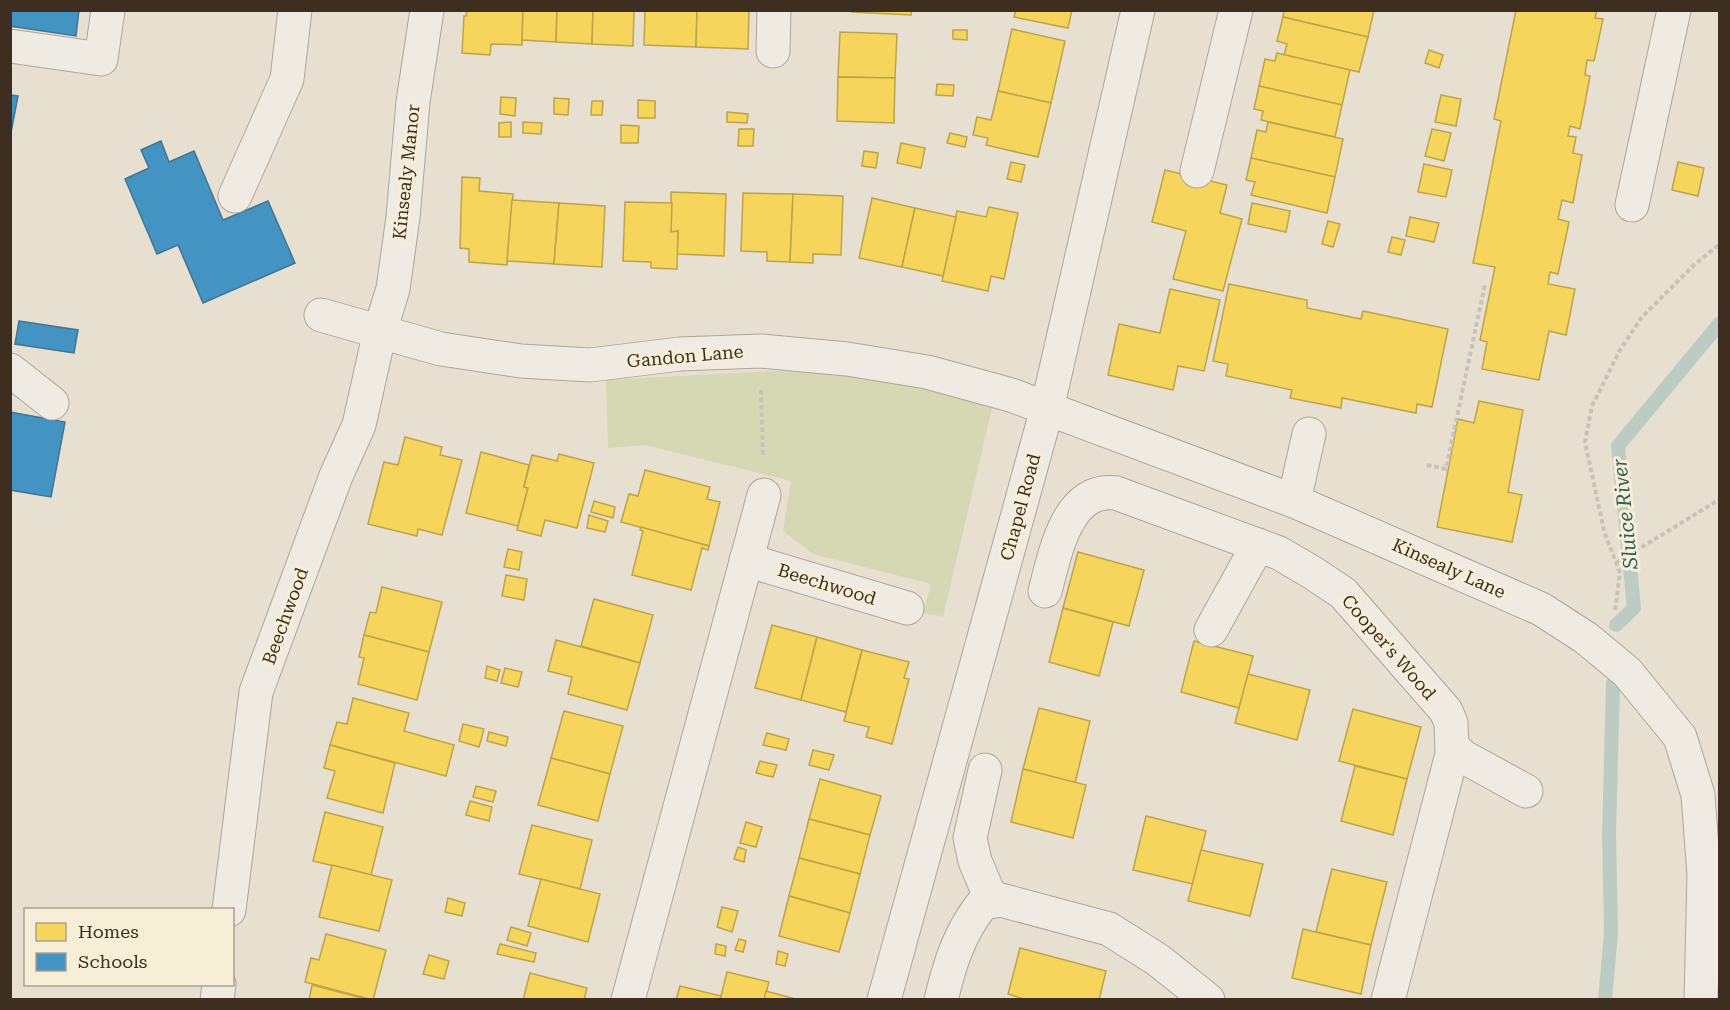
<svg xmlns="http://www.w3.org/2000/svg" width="1730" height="1010" font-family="'Roboto Serif',serif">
<rect width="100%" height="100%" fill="#e7e0d1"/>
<polygon fill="#d6d7b3" points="827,368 909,381 993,404 943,617 923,613 931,584 813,554 783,531 791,481 645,445 608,448 606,380"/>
<g fill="#f6d55c" stroke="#bea34a" stroke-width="1.5">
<polygon points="467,10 523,10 522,45 491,44 490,55 462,53 464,16 466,16"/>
<polygon points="523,10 557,10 556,42 522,40"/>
<polygon points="557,10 593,10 592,44 556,42"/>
<polygon points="593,10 634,10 633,46 592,44"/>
<polygon points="645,10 697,10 696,47 644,45"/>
<polygon points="697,10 749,10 748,49 696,47"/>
<polygon points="852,10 911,10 911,15 852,12"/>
<polygon points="1016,10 1072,10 1068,28 1014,17"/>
<polygon points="1284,10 1374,10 1368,37 1283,17"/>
<polygon points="1516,10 1597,10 1595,18 1603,19 1594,61 1587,60 1585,75 1590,76 1580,129 1570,126 1568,136 1576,137 1573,153 1582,155 1573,203 1562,200 1558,219 1569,222 1558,274 1550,272 1548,284 1575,289 1566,335 1549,331 1539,380 1482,369 1487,342 1480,340 1495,267 1473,263 1501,121 1494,119"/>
<polygon points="1283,17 1368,37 1359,72 1284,55 1287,44 1277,41"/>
<polygon points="1012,29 1065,41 1051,103 998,91"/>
<polygon points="953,30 967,30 967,40 953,39"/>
<polygon points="840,32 897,34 895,78 838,77"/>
<polygon points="1429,50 1443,55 1439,68 1425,63"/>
<polygon points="1277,53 1350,70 1342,105 1259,86 1265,59 1275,61"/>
<polygon points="838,77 895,78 894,123 837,121"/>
<polygon points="937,84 954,85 953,96 936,95"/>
<polygon points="1259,86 1342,105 1335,137 1261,120 1263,111 1254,109"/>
<polygon points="998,91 1051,103 1038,157 986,145 988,138 973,135 977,117 991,120"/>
<polygon points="1441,95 1461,99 1456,126 1435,122"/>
<polygon points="501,97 516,98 515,116 500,114"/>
<polygon points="554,98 569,99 568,115 554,114"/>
<polygon points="638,100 655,101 655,118 638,118"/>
<polygon points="592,101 603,101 602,115 591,115"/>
<polygon points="727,112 748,114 747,123 727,122"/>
<polygon points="511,122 511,137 499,137 499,123"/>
<polygon points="523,122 542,123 541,134 523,133"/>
<polygon points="1268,122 1343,139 1335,177 1251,158 1257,130 1266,132"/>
<polygon points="621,125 639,126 638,143 621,143"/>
<polygon points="739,129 754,129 753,146 738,146"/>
<polygon points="1432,129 1451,133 1444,161 1425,156"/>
<polygon points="950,133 967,137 965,147 947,143"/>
<polygon points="901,143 925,148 921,168 897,163"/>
<polygon points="864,151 878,153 876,168 862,166"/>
<polygon points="1251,158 1335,177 1327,213 1251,195 1255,182 1246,180"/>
<polygon points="1011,162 1025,165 1021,182 1007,179"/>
<polygon points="1678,162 1704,168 1698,196 1672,190"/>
<polygon points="1424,164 1452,170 1446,197 1418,192"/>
<polygon points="1165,170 1227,185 1220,213 1242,219 1223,291 1173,279 1186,231 1152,222"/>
<polygon points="462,177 480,178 479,191 513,194 507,265 469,262 469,249 460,248"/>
<polygon points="671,192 726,194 724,256 677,254 678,231 671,232"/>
<polygon points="743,193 793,194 790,262 767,261 767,252 741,251"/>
<polygon points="793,194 843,196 841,255 813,254 813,263 790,262"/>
<polygon points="872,198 915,208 902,267 859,258"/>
<polygon points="512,200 559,203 554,264 507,261"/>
<polygon points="625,202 672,203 671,232 678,231 677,269 651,268 651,262 623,261"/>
<polygon points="559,203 605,206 602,267 554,264"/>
<polygon points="1252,203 1290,211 1286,232 1248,224"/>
<polygon points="989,207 1018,213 1004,279 991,276 988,291 942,281 957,211 986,217"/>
<polygon points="915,208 956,217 943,276 902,267"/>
<polygon points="1410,217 1439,223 1434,242 1406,236"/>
<polygon points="1328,221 1340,224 1333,247 1322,244"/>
<polygon points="1392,237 1405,240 1401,255 1388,252"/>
<polygon points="1229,284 1307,300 1307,308 1361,319 1363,311 1448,329 1432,407 1417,404 1416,413 1342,398 1341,408 1290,398 1292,390 1226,376 1228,364 1213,361"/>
<polygon points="1170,289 1220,300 1204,371 1178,366 1173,390 1108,375 1119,324 1160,333"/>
<polygon points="1479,401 1523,410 1508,492 1522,495 1512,542 1437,527 1458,419 1474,423"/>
<polygon points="405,437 442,447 440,455 462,460 442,535 418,529 417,536 368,524 384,462 398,465"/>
<polygon points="481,452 529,465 524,487 528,488 518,526 466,513"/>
<polygon points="559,454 594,463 577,528 545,520 541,536 517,530 528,488 524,487 532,455 557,461"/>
<polygon points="645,470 710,487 707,499 720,502 709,546 621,522 629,494 638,496"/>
<polygon points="594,501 615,507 613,518 591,512"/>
<polygon points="589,515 608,521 605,532 587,528"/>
<polygon points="641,527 709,546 708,550 702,548 691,590 632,575 643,531 640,530"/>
<polygon points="508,549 522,552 519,570 504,567"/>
<polygon points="1078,552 1144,570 1129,626 1063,608"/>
<polygon points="506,575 527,579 524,600 502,596"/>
<polygon points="382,587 442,602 429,652 364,635 370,612 376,613"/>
<polygon points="594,599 653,615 640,663 581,646"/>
<polygon points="1063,608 1113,622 1099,676 1049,662"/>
<polygon points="772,625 817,637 801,700 755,688"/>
<polygon points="364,635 429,652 417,700 358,684 364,658 359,657"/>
<polygon points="817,637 862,650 846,712 801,700"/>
<polygon points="556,640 640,663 627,710 568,694 572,677 548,671"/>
<polygon points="1194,641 1253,656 1239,708 1181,692"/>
<polygon points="862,650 909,662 904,678 909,679 892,744 866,737 869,727 844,721"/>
<polygon points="487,666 500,670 497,681 485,678"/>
<polygon points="505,668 522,672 518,687 501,683"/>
<polygon points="1248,674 1310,690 1297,740 1235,723"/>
<polygon points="353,698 409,713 404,731 454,745 446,776 330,745 337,722 347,724"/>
<polygon points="1039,708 1090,721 1075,783 1023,769"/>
<polygon points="1353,709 1421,727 1407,779 1339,761"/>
<polygon points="564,711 623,726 610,774 551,758"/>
<polygon points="463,724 484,729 479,747 459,741"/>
<polygon points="489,732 508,737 506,746 487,741"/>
<polygon points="767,733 789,739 786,750 763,745"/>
<polygon points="330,745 395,763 383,813 327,798 335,771 324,768"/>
<polygon points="813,750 834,755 829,770 809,765"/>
<polygon points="551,758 610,774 598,821 538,805"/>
<polygon points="760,761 777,765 773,777 756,773"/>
<polygon points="1355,766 1407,779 1393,835 1341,821"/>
<polygon points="1023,769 1086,785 1073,838 1011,822"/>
<polygon points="820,779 881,796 870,835 809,819"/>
<polygon points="476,786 496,791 493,802 473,797"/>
<polygon points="470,801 492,807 489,821 466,815"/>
<polygon points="325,812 383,827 371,875 313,861"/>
<polygon points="1146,816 1206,831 1193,884 1133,870"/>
<polygon points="809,819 870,835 860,874 799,858"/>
<polygon points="746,822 762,827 756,847 740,843"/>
<polygon points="532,825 592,840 580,889 519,874"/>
<polygon points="738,847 746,850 744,862 734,859"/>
<polygon points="1201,850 1263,864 1250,916 1188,901"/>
<polygon points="799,858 860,874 850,913 789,896"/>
<polygon points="332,865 392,880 379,931 319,917"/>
<polygon points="1332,869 1387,882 1371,945 1316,932"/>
<polygon points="541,879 600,894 588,942 528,926"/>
<polygon points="789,896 850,913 839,952 779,936"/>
<polygon points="448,898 465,903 462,916 445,912"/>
<polygon points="722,907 738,911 732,932 717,927"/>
<polygon points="511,927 531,933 527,946 507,940"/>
<polygon points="1303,929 1371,945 1361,994 1292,978"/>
<polygon points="326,934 386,950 373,1000 305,982 311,958 319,960"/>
<polygon points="739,939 746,941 743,952 735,950"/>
<polygon points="500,944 536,953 534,962 497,954"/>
<polygon points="716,944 726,946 725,956 715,954"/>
<polygon points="1020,948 1106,971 1099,1000 1027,1000 1008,994"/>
<polygon points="778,951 788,954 785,966 776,964"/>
<polygon points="429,955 449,961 444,979 423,974"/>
<polygon points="727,972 769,982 764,1000 720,1000"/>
<polygon points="530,973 587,988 584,1000 523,1000"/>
<polygon points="312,985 370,1000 309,1000"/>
<polygon points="680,986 721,996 720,1000 676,1000"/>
<polygon points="766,991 799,1000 764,1000"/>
</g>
<g fill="#4393c3" stroke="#417592" stroke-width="1.5">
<polygon points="10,10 79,10 76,36 10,26"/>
<polygon points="10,95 18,96 10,138"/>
<polygon points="161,141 169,162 194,151 223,220 268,201 295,263 203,303 178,245 157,254 125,179 149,168 141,150"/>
<polygon points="19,321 78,330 74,353 15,344"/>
<polygon points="10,412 65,422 51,497 10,490"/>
</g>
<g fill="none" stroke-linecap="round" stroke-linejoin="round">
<g stroke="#bcccc2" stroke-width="14">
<polyline points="1616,625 1634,608 1618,446 1720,323"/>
<polyline points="1605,1000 1611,933 1609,833 1613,683"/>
</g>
<g stroke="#ada599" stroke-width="35">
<g id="minor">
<polyline points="10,46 101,59 108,10"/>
<polyline points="773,51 774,10"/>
<polyline points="1197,171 1236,10"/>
<polyline points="235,196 287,79 295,10"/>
<polyline points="1632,205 1674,10"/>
<polyline points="321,315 441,349 521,361 590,365 680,354 761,351 847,359 927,372 1011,395 1294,501 1541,609 1586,638 1627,672 1680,737 1698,795 1704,875 1701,1000"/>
<polyline points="10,370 52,403"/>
<polyline points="1294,501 1309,434"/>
<polyline points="746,560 907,608"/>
<path d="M1045 591C1055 555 1066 487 1116 493L1279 553 1313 573 1343 593 1446 711 1451 723 1452 754 1388 1000"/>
<polyline points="1211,630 1258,545"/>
<polyline points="1453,746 1462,756 1526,791"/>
<polyline points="985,770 970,838 975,861 992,901"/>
<polyline points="229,910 256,692 336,476 359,425 380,331 393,289 403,217 413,102 427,10"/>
<polyline points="217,1000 219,984"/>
<polyline points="628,1000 764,495"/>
<polyline points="884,1000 1047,409 1138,10"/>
<path d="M941 1000C950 963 959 933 983 903L1001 900 1109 929 1158 960 1208 1000"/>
</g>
</g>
<g stroke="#c8c2b9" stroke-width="4" stroke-dasharray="4.5 3" stroke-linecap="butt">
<polyline points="761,390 763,455"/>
<polyline points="1427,465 1446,469 1485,284"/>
<polyline points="1616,563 1720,499"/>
<polyline points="1615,610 1620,573 1604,531 1585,442 1592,406 1620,350 1642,317 1694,265 1720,244"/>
</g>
<use href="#minor" stroke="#efebe3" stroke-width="33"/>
</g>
<g text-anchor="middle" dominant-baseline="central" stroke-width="6" stroke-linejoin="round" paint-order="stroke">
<g font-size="18" fill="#3d2e20" stroke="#f7eed8">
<text transform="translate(406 172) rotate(-84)">Kinsealy Manor</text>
<text transform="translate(685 356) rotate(-5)">Gandon Lane</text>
<text transform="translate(1020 507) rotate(-75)">Chapel Road</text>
<text transform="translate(1449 568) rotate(24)">Kinsealy Lane</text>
<text transform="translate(827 584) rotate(17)">Beechwood</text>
<text transform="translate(285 616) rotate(-70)">Beechwood</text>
<text transform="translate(1389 647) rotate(49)">Cooper's Wood</text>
</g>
<g font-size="20" font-style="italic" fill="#2f5d5a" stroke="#f7eed8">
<text transform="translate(1625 514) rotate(-96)">Sluice River</text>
</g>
</g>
<rect width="1730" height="1010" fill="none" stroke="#3d2e20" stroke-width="24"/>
<rect x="24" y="908" width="210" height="78" fill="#f7eed8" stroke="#ada18e" stroke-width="1.5"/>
<rect x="36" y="923" width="30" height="18" fill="#f6d55c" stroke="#ada18e" stroke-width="1.5"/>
<text x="78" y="938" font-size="18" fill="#3d2e20">Homes</text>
<rect x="36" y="953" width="30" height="18" fill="#4393c3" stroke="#ada18e" stroke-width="1.5"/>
<text x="78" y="968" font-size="18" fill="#3d2e20">Schools</text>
</svg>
